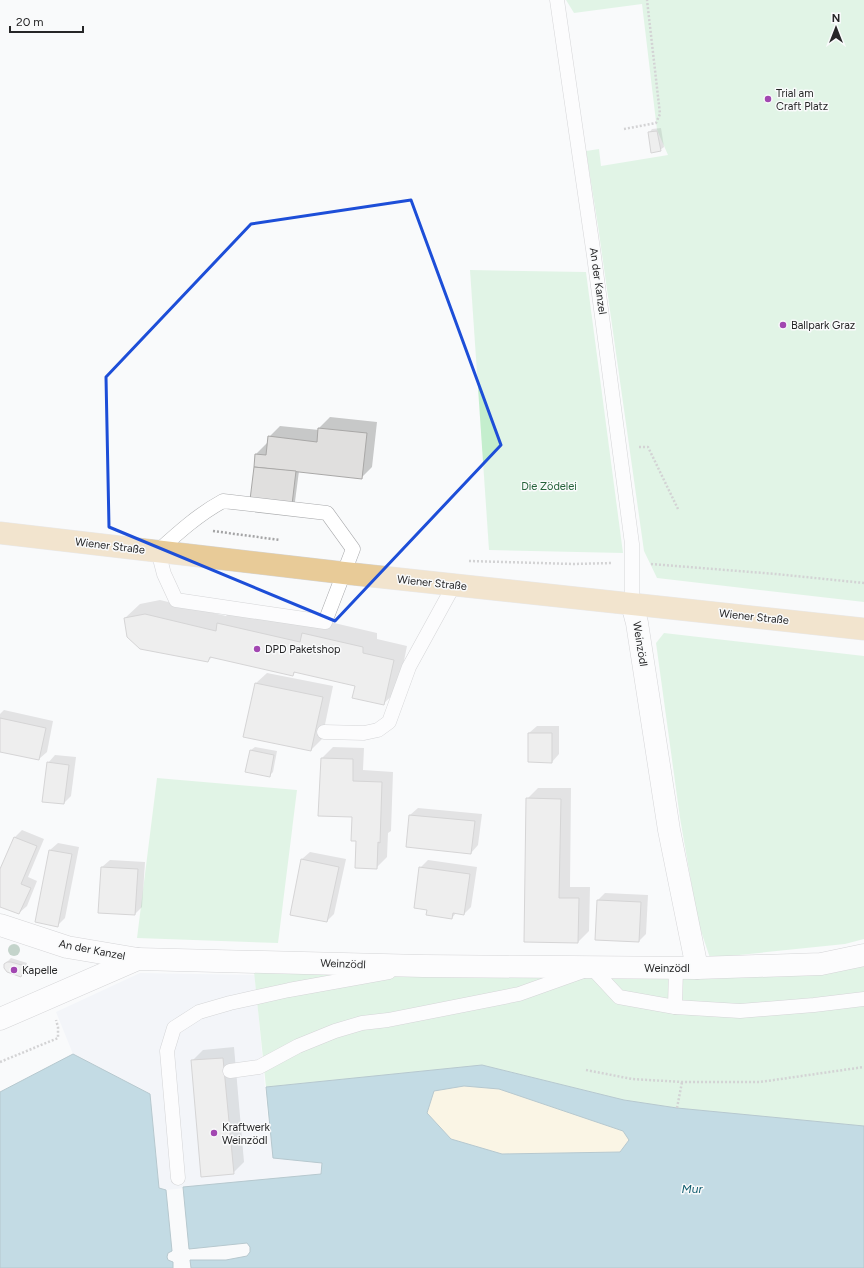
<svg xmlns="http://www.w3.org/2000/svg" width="864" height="1268" font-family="Figtree,sans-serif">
<rect width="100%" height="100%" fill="#f9fafb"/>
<polygon fill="#eaf0f7" points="140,973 255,975 268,1122 322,1163 321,1174 166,1190 159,1189 150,1094 73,1054 56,1012"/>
<g fill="#c4eecd">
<polygon points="566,0 864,0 864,602 657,578 644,551 598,226 586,151 599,149 601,166 668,155 657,130 642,4 574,13"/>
<polygon points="470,270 586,272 623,553 489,550"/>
<polygon points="664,633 864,656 864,939 845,944 710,958 698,922 680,818 656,643"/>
<polygon points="157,778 297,790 278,943 137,938"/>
<polygon points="864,955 864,1126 677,1108 624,1100 482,1065 266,1087 253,962 423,966"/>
</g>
<polygon fill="#faf0cb" points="464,1086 499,1089 623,1131 629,1139 621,1152 502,1154 451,1139 427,1113 434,1091"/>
<g fill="#80b7c8" stroke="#658c98" fill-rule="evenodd">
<polygon points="73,1054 150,1094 159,1188 166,1190 172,1251 168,1253 167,1257 168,1260 173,1262 173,1268 0,1268 0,1092"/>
<path d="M482 1065 624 1100 677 1108 864 1126V1268H191L190 1260H226L247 1256 250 1252V1247L247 1243 189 1249 183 1187 321 1174 322 1163 273 1158 266 1087ZM464 1086 499 1089 623 1131 629 1140 620 1152 502 1154 451 1139 427 1113 434 1091Z"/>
</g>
<g fill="#0003">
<polygon points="661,128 664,147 660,150 649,133 652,129"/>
<polygon points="330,417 377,422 372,467 361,478 299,471 294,509 256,454 267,443 269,437 280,426 319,430 319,428"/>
<polygon points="160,600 226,616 232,609 317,619 377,633 377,639 407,646 398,690 383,704 356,685 296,671 293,675 212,657 208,661 125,618 140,604"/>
<polygon points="267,673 333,686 322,739 311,750 255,684"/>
<polygon points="4,710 53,721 47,752 39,759 0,751 0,714"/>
<polygon points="537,726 559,726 559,754 552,762 529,733"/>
<polygon points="255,747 277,751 273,772 269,776 251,750"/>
<polygon points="333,747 364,748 363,770 393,772 391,831 388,833 387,857 376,868 357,841 353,816 320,815 322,758"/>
<polygon points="55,755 76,757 71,796 64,803 48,763"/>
<polygon points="538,788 571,788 570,887 590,887 589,931 578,942 525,941 527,799"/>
<polygon points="418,808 482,814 478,845 471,853 407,846 410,815"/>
<polygon points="22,830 44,839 28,877 37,881 27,906 19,913 0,906 0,872 15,837"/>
<polygon points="58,843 79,847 65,918 58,925 50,850"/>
<polygon points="310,852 346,859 334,914 327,921 302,859"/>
<polygon points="110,860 145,862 142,907 135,914 102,867"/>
<polygon points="428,860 477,867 471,907 464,914 456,913 452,918 420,868"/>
<polygon points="605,893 648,895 646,934 639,941 596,939 598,900"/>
<polygon points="11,958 27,963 24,973 20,976 5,964"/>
<polygon points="234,1047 244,1162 233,1173 192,1061 203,1050"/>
</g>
<g fill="#e0dfde" stroke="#a9a8a7">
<polygon points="657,131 661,151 651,153 648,132"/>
<polygon points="318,428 367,433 362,479 254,467 255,454 266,455 268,436 317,442"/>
<polygon points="254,467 296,471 291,513 249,508"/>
<polygon points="145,614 216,631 217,623 300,642 302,633 363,647 363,653 394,660 384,705 352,698 355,686 294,672 293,676 210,657 208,662 140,649 127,637 124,618"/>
<polygon points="255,683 323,697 311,751 243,737"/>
<polygon points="0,718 46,728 39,760 0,752"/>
<polygon points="528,733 552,733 552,763 528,762"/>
<polygon points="250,750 274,755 270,777 245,772"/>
<polygon points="321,758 353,759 353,781 382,782 380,843 378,842 377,869 355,868 356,841 351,841 352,817 318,816"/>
<polygon points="47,762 69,765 64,804 42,802"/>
<polygon points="526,798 561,799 559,898 579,898 578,943 524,942"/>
<polygon points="409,815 475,821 471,854 406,847"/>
<polygon points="14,837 37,846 21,884 31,888 19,914 0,907 0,869"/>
<polygon points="49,850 72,854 58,927 35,922"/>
<polygon points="301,859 339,867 327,922 290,915"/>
<polygon points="101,867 138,869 135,915 98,913"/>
<polygon points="419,867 470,874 464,915 453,913 452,919 426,915 427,910 414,908"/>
<polygon points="597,900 641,902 639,942 595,940"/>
<polygon points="7,962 11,962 25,966 21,977 7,972 4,968 4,964"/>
<polygon points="223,1058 234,1174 201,1177 191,1060"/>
</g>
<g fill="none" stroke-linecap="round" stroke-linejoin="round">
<g stroke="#a9aaac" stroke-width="15">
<g id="lane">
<polyline points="557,0 594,256 632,544 632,604"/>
<path d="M223 501 327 513 353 549 325 622 176 600 164 574 158 551C179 532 199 514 223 501Z"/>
<polyline points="324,732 364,733 378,730 389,722 409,667 454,585"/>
<polyline points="676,968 675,1007 740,1011 814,1005 864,999"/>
<polyline points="230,1071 259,1067 298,1046 335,1031 362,1023 388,1020 519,994 592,968 619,997 675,1007"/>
<polyline points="178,1178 167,1051 174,1028 199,1012 230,1003 289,990 389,972"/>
</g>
</g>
<g stroke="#a9aaac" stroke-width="23">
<g id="street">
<polyline points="632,604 637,623 669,830 697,968"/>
<polyline points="0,925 67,947 138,959"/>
<polyline points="0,1019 138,959 423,966 697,968 821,964 864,955"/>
</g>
</g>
<g stroke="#d4d4d4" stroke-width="23">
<polyline id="primary" points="0,533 344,573 864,629"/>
</g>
<g stroke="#a4a4a5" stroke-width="2.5" stroke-dasharray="2 2" stroke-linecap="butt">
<polyline points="624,129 656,123 660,114 647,0"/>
<polyline points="639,447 648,447 678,509"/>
<polyline points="213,531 280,540"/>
<polyline points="469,561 574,564 612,563"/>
<polyline points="651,564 776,574 864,583"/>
<path d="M23 972C33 973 41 967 51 968"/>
<polyline points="0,1062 58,1038 58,1027 56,1020"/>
<polyline points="586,1070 632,1079 682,1082 760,1082 864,1067"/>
<polyline points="677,1108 682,1082"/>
</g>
<use href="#lane" stroke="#fff" stroke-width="14"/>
<use href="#street" stroke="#fff" stroke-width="22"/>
<use href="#primary" stroke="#e8cb98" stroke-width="22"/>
</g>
<circle fill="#84a690" cx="14" cy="950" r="6"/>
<path d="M0 0H864V1268H0ZM411 200 501 445 335 621 109 527 106 377 251 224Z" fill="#f9fafb" fill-opacity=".55" fill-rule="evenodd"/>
<path fill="none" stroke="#1d4ed8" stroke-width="3" stroke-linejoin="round" d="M411 200 501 445 335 621 109 527 106 377 251 224Z"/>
<g fill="#a247b1" stroke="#f9fafb" stroke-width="1.5">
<circle cx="768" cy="99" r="4"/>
<circle cx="783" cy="325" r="4"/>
<circle cx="257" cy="649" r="4"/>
<circle cx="14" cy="970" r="4"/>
<circle cx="214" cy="1133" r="4"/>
</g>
<g text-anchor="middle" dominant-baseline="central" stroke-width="3" stroke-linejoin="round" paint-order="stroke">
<g font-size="11" fill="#262627" stroke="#f9fafb" text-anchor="start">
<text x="776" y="93">Trial am<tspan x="776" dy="13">Craft Platz</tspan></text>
<text x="791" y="325">Ballpark Graz</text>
<text x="265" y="649">DPD Paketshop</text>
<text x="22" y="970">Kapelle</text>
<text x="222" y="1127">Kraftwerk<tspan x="222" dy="13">Weinzödl</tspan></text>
</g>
<g font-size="11" fill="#262627" stroke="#f9fafb">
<text transform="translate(598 281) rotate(82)">An der Kanzel</text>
<text transform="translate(110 546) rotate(7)">Wiener Straße</text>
<text transform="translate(432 583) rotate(6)">Wiener Straße</text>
<text transform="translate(754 617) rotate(6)">Wiener Straße</text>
<text transform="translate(640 644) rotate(81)">Weinzödl</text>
<text transform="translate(92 950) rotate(11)">An der Kanzel</text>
<text transform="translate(343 964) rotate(2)">Weinzödl</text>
<text x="667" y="968">Weinzödl</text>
</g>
<g font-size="11" fill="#246239" stroke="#f9fafb">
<text x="549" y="486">Die Zödelei</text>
</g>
<g font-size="12" font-style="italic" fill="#0d5a6c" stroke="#f9fafb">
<text x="692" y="1189">Mur</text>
</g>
</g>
<g transform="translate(836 28)" stroke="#f9fafb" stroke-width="3" paint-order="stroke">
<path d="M0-3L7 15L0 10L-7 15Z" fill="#262627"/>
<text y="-6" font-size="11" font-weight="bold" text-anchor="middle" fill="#262627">N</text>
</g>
<path d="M10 26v6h73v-6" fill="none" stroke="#262627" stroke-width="2"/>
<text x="16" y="26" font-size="12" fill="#262627" stroke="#f9fafb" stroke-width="3" paint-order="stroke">20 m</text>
</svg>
